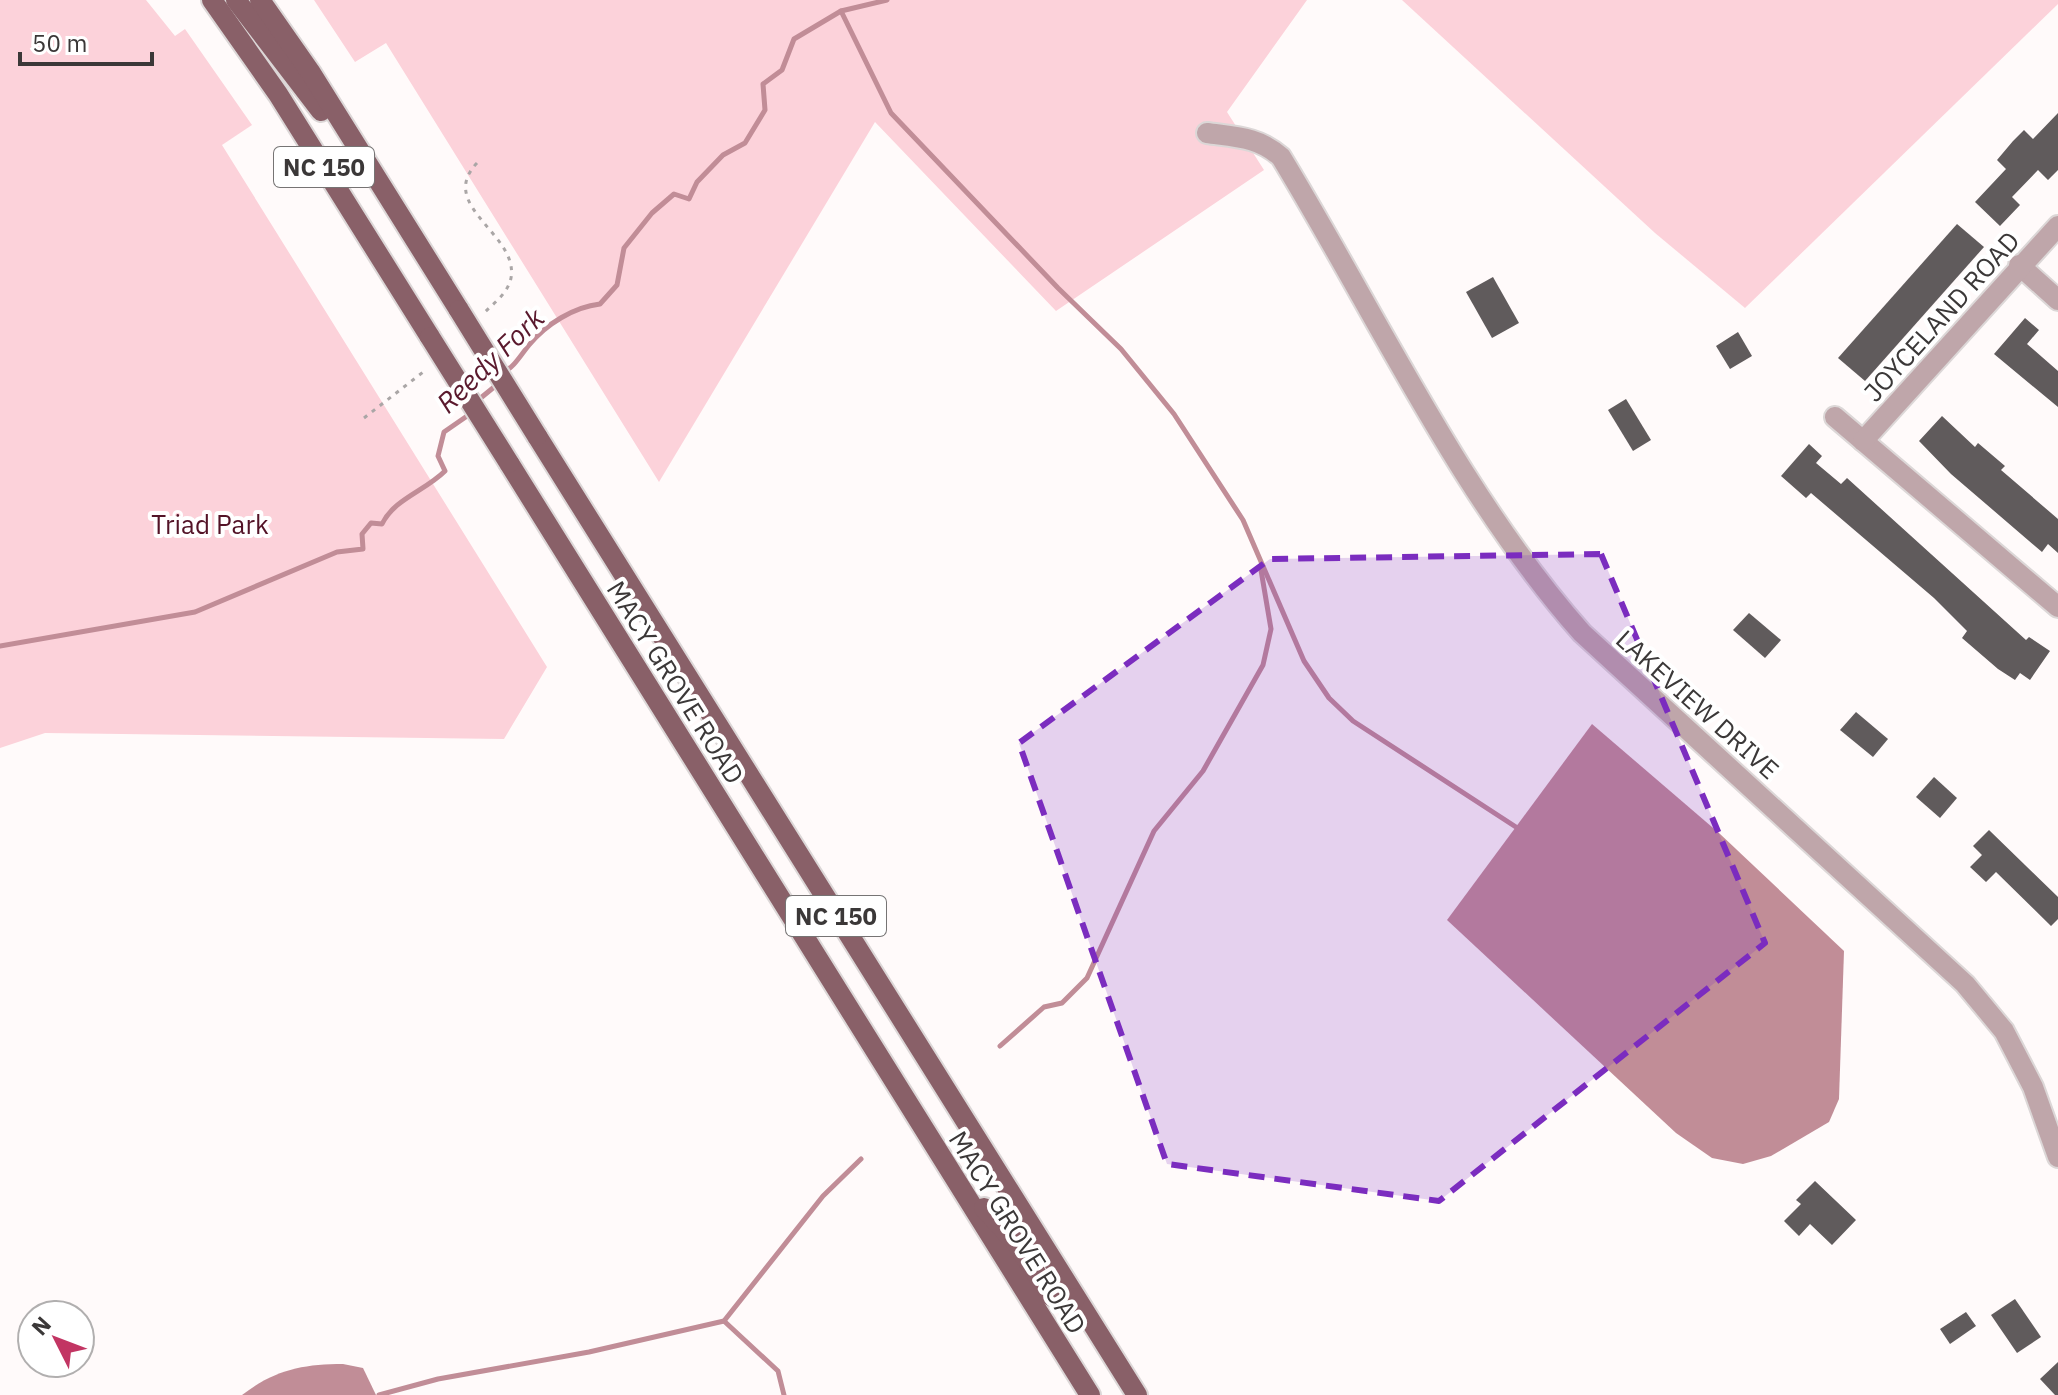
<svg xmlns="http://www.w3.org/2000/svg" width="2058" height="1395" font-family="'IBM Plex Sans',sans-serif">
<rect width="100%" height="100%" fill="#fffafa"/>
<g fill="#fcd2da">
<polygon points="0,0 146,0 175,36 185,29 252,125 222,145 547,667 504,739 45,733 0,748"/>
<polygon points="314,0 1307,0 1227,112 1264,170 1056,311 875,122 659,482 386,43 355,62"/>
<polygon points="1402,0 2058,0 2058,4 1745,308 1655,233"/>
</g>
<g fill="#c18d97">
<polygon points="1592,724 1719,833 1844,951 1839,1099 1829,1122 1771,1156 1743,1164 1712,1158 1676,1133 1447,920"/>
<path d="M343 1364 363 1368 376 1395H242C274 1370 303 1364 343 1364Z"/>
</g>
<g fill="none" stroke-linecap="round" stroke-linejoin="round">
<g stroke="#c18d97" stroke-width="5">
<polyline points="841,11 891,113 1058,288 1121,349 1174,414 1243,520 1304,661 1329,698 1353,721 1519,829"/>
<path d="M503 373C515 366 520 356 529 345 546 324 574 307 600 304L617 285 624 248 652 213 674 194 689 199 697 182 723 155 745 143 765 110 763 84 782 70 794 39 841 11 887 0"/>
<polyline points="477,401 499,383"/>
<path d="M0 646 195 612 337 552 363 549 362 534 371 523 382 524C394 499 425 491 445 471L438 456 444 432 470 414"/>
<polyline points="1000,1046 1044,1007 1062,1003 1087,978 1154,831 1203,771 1263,665 1271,629 1261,570"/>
<polyline points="724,1321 778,1371 784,1395"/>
<polyline points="379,1395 438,1379 589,1352 724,1321 823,1196 861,1159"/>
</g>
</g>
<g fill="#605b5c">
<polygon points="2058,113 2058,170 2048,180 2038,170 2012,197 2020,205 2000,226 1975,202 2006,169 1997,160 2013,141 2024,130 2033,139"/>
<polygon points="1957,224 1984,247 1865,381 1838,358"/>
<polygon points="1493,277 1519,323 1492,338 1466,292"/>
<polygon points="2025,318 2039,330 2027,344 2058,371 2058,407 1994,354"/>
<polygon points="1738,332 1752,356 1730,369 1716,346"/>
<polygon points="1626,399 1651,440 1633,451 1608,410"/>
<polygon points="1942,416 1975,447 1978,443 2005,466 2001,470 2058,519 2058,553 2048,544 2042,552 1951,474 1919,441"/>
<polygon points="1809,444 1822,456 1816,463 1841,484 1847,478 2026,640 2029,637 2050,651 2030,680 2020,673 2015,680 1998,669 1962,638 1967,631 1934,598 1811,493 1806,498 1781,476"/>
<polygon points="1749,613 1781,640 1765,658 1733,630"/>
<polygon points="1856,712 1888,739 1873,757 1840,730"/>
<polygon points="1934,777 1957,798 1940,818 1916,797"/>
<polygon points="1989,830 2058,897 2058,919 2051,926 1996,872 1986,882 1970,867 1982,855 1973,846"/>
<polygon points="1815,1181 1856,1220 1832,1245 1810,1224 1799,1236 1784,1221 1801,1204 1796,1200"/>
<polygon points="2015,1299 2041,1337 2017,1353 1991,1315"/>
<polygon points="1966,1312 1976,1326 1950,1344 1940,1329"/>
<polygon points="2058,1362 2058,1395 2055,1395 2040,1379"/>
</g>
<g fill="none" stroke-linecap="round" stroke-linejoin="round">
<g stroke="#dcd7d7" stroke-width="24">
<g id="minor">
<path d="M1207 133C1236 137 1259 137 1281 157 1377 315 1460 495 1582 633L1965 984 2004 1031 2033 1087 2058 1157"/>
<polyline points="2019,265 2058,300"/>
<polyline points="1835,417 2058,607"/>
<polyline points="1863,441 2058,226"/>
</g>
</g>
<g stroke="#dcd7d7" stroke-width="24">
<g id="major">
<polyline points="212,0 278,94 430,337"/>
<polyline points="236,0 321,111"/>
<polyline points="260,0 311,73 459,310"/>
<polyline points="537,436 1137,1395"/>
<polyline points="509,463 1090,1395"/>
<polyline points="984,1208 1016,1243 1051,1296 1063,1302 1075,1298"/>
</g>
</g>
<g stroke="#aaa6a6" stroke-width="3" stroke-dasharray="4 6" stroke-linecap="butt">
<path d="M477 163C436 206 519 234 511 278 508 293 494 303 484 313"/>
<polyline points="364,418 427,369"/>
</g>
<use href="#minor" stroke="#bfa6aa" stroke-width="20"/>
<use href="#major" stroke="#896068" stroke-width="20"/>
<g stroke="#dcd7d7" stroke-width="24" stroke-linecap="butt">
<g id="major-bridge">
<polyline points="459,310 537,436"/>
<polyline points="430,337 509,463"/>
</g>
</g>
<use href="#major-bridge" stroke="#896068" stroke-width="20"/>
</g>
<path fill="#7b2cbf" fill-opacity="0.2" stroke="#7b2cbf" stroke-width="6" stroke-dasharray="16 10" stroke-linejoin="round" d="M1601 554 1765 943 1439 1201 1167 1164 1019 743 1270 559Z"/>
<g text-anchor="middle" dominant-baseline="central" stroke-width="8" stroke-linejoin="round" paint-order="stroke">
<g fill="#fff" stroke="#767474" stroke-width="2">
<rect x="274" y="147" width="100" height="40" rx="6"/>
<rect x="786" y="896" width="100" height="40" rx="6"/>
</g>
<g font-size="24" font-weight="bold" fill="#3b3838">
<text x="324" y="167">NC 150</text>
<text x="836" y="916">NC 150</text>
</g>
<g font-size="26" fill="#3b3838" stroke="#fff">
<text transform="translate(1941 316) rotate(-48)">JOYCELAND ROAD</text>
<text transform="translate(676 682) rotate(58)">MACY GROVE ROAD</text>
<text transform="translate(1698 704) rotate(42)">LAKEVIEW DRIVE</text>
<text transform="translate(1018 1232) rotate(58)">MACY GROVE ROAD</text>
</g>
<g font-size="26" fill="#531327" stroke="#fff">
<text x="210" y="524">Triad Park</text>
</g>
<g font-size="28" font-style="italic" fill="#5a192d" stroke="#fff">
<text transform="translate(490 360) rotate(-44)">Reedy Fork</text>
</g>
</g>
<g transform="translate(56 1339) rotate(312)"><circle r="38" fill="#ffffff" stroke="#b1afaf" stroke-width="2"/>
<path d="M0-6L14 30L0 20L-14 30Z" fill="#c23563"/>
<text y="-12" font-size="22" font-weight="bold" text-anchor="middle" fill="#3b3838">N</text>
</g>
<path d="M20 52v12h132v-12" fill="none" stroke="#3b3838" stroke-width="4"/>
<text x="32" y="52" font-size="24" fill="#3b3838" stroke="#ffffff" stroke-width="6" paint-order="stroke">50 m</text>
</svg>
